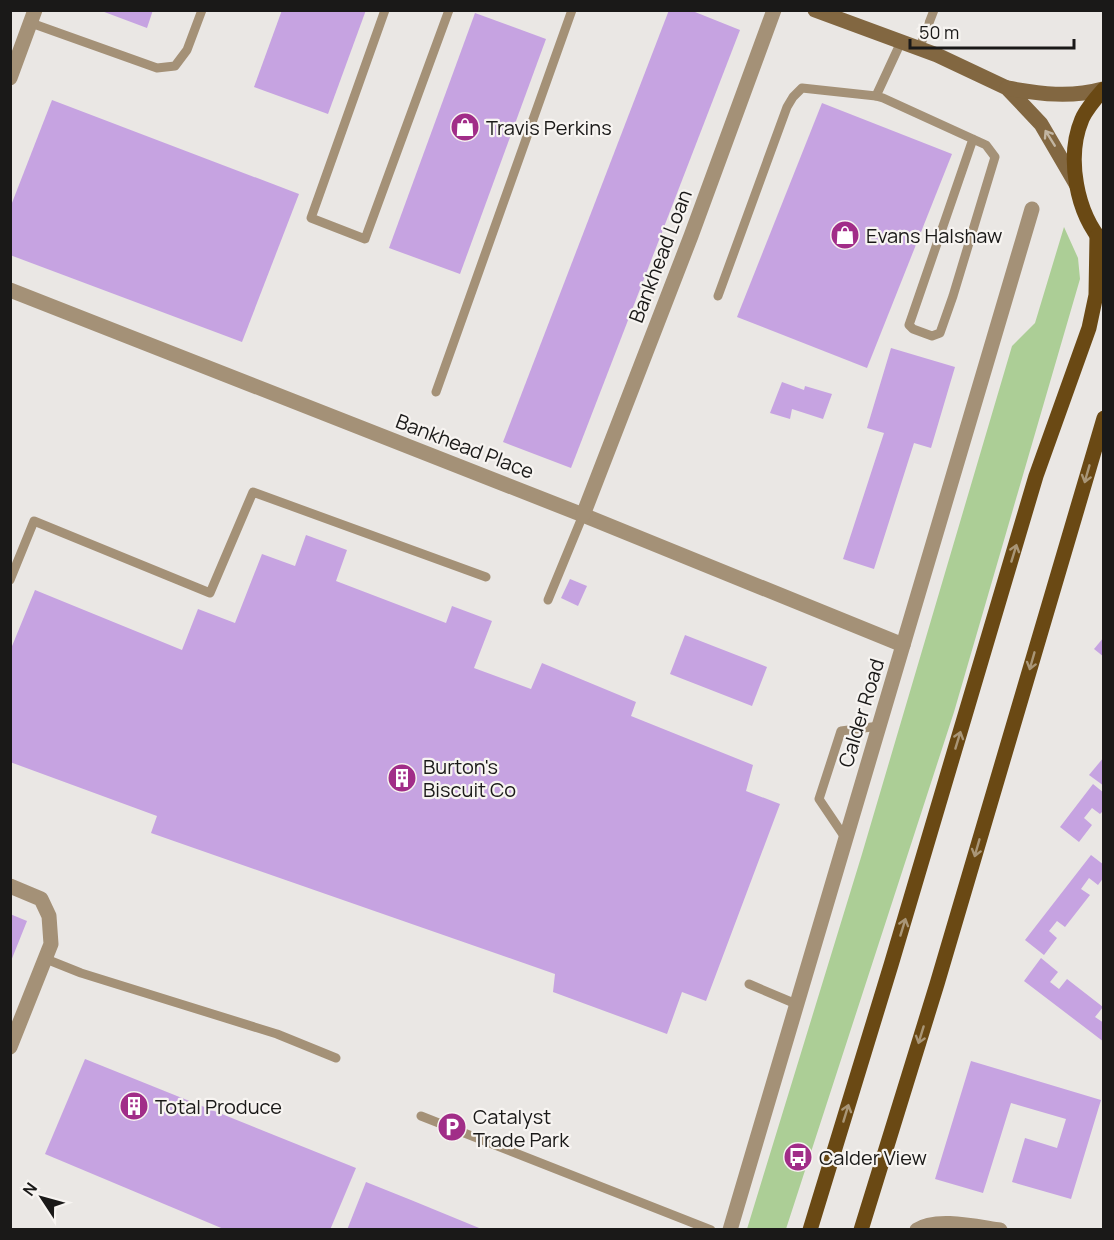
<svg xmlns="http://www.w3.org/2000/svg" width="1114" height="1240" font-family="Manrope,sans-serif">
<rect width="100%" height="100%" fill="#eae7e4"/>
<polygon fill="#acce96" points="1064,227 1078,258 1080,279 954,712 786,1229 747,1229 862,854 1012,346 1035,323"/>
<g fill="#c6a3e1">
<polygon points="99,10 153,10 147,28"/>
<polygon points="282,10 366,10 328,114 254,87"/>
<polygon points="669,10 690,10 740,30 571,468 503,442"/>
<polygon points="475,13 546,39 460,274 389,248"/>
<polygon points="52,100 299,194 242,342 10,255 10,208"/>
<polygon points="822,103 952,154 867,368 737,317"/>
<polygon points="891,348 955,367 931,448 914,443 874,569 843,559 884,433 867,428"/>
<polygon points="782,382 804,390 805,386 832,394 823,419 792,409 790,419 770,413"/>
<polygon points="306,535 347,550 336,581 446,623 452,606 492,621 474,668 531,689 542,663 636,702 631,716 753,765 746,791 780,804 706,1001 682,992 667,1034 553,992 555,974 151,833 157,816 10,762 10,651 35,590 182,650 198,609 235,623 262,554 295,566"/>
<polygon points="570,579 587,586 578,606 561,598"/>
<polygon points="685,635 767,667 752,706 670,674"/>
<polygon points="1104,637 1104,657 1094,649"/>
<polygon points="1104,757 1104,786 1089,775"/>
<polygon points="1093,784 1104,793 1104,810 1100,814 1092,808 1084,818 1092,825 1079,842 1060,827"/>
<polygon points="1091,855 1104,865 1104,877 1098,885 1089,878 1081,889 1090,895 1065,927 1057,921 1049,931 1057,938 1044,955 1025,940"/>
<polygon points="10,914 27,921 11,961 10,961"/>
<polygon points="1041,958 1058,972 1050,982 1059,989 1067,979 1103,1007 1095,1017 1104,1023 1104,1042 1024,981"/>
<polygon points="85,1059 356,1168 330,1230 226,1230 45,1154"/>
<polygon points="971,1061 1101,1100 1071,1199 1012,1182 1025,1138 1057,1148 1066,1119 1011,1103 983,1193 935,1179"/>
<polygon points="366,1182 411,1200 484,1230 347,1230"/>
</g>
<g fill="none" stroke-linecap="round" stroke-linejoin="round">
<g stroke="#a49177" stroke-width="9">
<polyline points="385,10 311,218 365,239 449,10"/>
<polyline points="31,23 157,68 175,66 187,50 202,10"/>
<polyline points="901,42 876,96 883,98 986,145 995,157 953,296 940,333 932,336 913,329 909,325 973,139"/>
<polyline points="919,49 934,10"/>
<polyline points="718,296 787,107 793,97 802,88 876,96"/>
<polyline points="436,392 572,10"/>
<polyline points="10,580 34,521 210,593 253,492 486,577"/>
<polyline points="548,600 583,515"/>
<polyline points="846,839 819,799 841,731 879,726"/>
<polyline points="46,959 81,973 277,1034 336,1058"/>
<polyline points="749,984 796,1004"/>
<polyline points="421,1116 711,1230"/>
</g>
<g stroke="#a49177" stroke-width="15">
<polyline points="10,78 35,10"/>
<polyline points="10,290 583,515 903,645"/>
<polyline points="583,515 691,236 774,10"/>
<polyline points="10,886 41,899 49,916 51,944 10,1047"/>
<polyline points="730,1230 1032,209"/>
<path d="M917 1230C936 1217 978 1227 1000 1230"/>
</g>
<g stroke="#826741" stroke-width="15">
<polyline points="815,10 937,55 1007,88 1041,124 1076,184"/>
<path d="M1007 88C1041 94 1070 98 1103 89"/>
</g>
<g stroke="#6a4914" stroke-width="15">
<path d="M1104 89C1096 98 1087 108 1082 119 1066 157 1076 213 1104 244"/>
<polyline points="810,1230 891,965 1036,476 1089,328 1096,295 1097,236"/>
<polyline points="861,1230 937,984 1104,418"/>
</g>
</g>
<defs><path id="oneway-shaft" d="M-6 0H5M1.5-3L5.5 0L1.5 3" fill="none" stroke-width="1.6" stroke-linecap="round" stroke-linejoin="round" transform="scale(1.5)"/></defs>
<use stroke="#c2b5a2" href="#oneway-shaft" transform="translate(1050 138) rotate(-122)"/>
<g stroke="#a99677">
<use href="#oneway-shaft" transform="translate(1087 474) rotate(106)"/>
<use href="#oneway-shaft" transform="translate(1014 553) rotate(-73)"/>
<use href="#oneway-shaft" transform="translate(1032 661) rotate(106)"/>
<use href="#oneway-shaft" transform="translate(958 740) rotate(-73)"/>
<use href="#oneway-shaft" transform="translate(977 848) rotate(106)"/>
<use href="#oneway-shaft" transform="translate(903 927) rotate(-73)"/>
<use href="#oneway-shaft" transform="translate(921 1035) rotate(107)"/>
<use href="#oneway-shaft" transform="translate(846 1113) rotate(-73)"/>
</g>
<defs>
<g id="shop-disc" transform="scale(1.5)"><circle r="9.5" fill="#a12d88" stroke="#f7f4f1"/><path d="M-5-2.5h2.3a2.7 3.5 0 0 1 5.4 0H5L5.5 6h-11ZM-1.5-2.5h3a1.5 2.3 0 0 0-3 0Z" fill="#fff"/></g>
<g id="building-disc" transform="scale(1.5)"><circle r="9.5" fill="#a12d88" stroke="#f7f4f1"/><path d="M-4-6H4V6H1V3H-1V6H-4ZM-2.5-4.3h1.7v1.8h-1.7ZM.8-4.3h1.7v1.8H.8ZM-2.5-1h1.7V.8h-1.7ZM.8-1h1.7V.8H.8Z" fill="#fff"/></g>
<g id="parking-disc" transform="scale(1.5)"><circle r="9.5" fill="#a12d88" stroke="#f7f4f1"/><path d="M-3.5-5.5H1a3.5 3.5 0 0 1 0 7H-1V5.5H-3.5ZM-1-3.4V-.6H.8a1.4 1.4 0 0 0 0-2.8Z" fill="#fff"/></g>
<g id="bus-disc" transform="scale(1.5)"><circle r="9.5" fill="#a12d88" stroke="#f7f4f1"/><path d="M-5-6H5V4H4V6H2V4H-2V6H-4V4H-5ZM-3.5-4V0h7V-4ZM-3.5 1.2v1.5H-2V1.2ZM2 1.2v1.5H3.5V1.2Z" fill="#fff"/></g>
</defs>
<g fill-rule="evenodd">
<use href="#shop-disc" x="465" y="127"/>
<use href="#shop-disc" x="845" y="235"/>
<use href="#building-disc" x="402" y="778"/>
<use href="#building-disc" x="134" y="1106"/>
<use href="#parking-disc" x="452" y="1127"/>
<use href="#bus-disc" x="798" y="1157"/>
</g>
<g text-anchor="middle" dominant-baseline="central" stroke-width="4.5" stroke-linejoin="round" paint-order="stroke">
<g font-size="20" fill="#1a1918" stroke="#f7f4f1" text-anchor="start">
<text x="486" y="127">Travis Perkins</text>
<text x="866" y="235">Evans Halshaw</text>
<text x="423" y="766">Burton's<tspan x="423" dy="23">Biscuit Co</tspan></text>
<text x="155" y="1106">Total Produce</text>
<text x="473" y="1116">Catalyst<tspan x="473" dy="23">Trade Park</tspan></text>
<text x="819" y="1157">Calder View</text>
</g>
<g font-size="20" fill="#1a1918" stroke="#f7f4f1">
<text transform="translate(660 256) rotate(-69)">Bankhead Loan</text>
<text transform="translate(465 446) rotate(21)">Bankhead Place</text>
<text transform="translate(861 713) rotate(-73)">Calder Road</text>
</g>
</g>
<rect width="1114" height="1240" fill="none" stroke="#1a1918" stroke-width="24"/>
<g transform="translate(42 1198) rotate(306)" stroke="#f7f4f1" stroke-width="4.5" paint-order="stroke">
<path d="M0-4.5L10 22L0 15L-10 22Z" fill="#1a1918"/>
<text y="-9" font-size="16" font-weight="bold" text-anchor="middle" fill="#1a1918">N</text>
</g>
<path d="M910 39v9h164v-9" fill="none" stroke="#1a1918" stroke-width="3"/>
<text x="919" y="39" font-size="18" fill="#1a1918" stroke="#f7f4f1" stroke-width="4.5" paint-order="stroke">50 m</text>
</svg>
